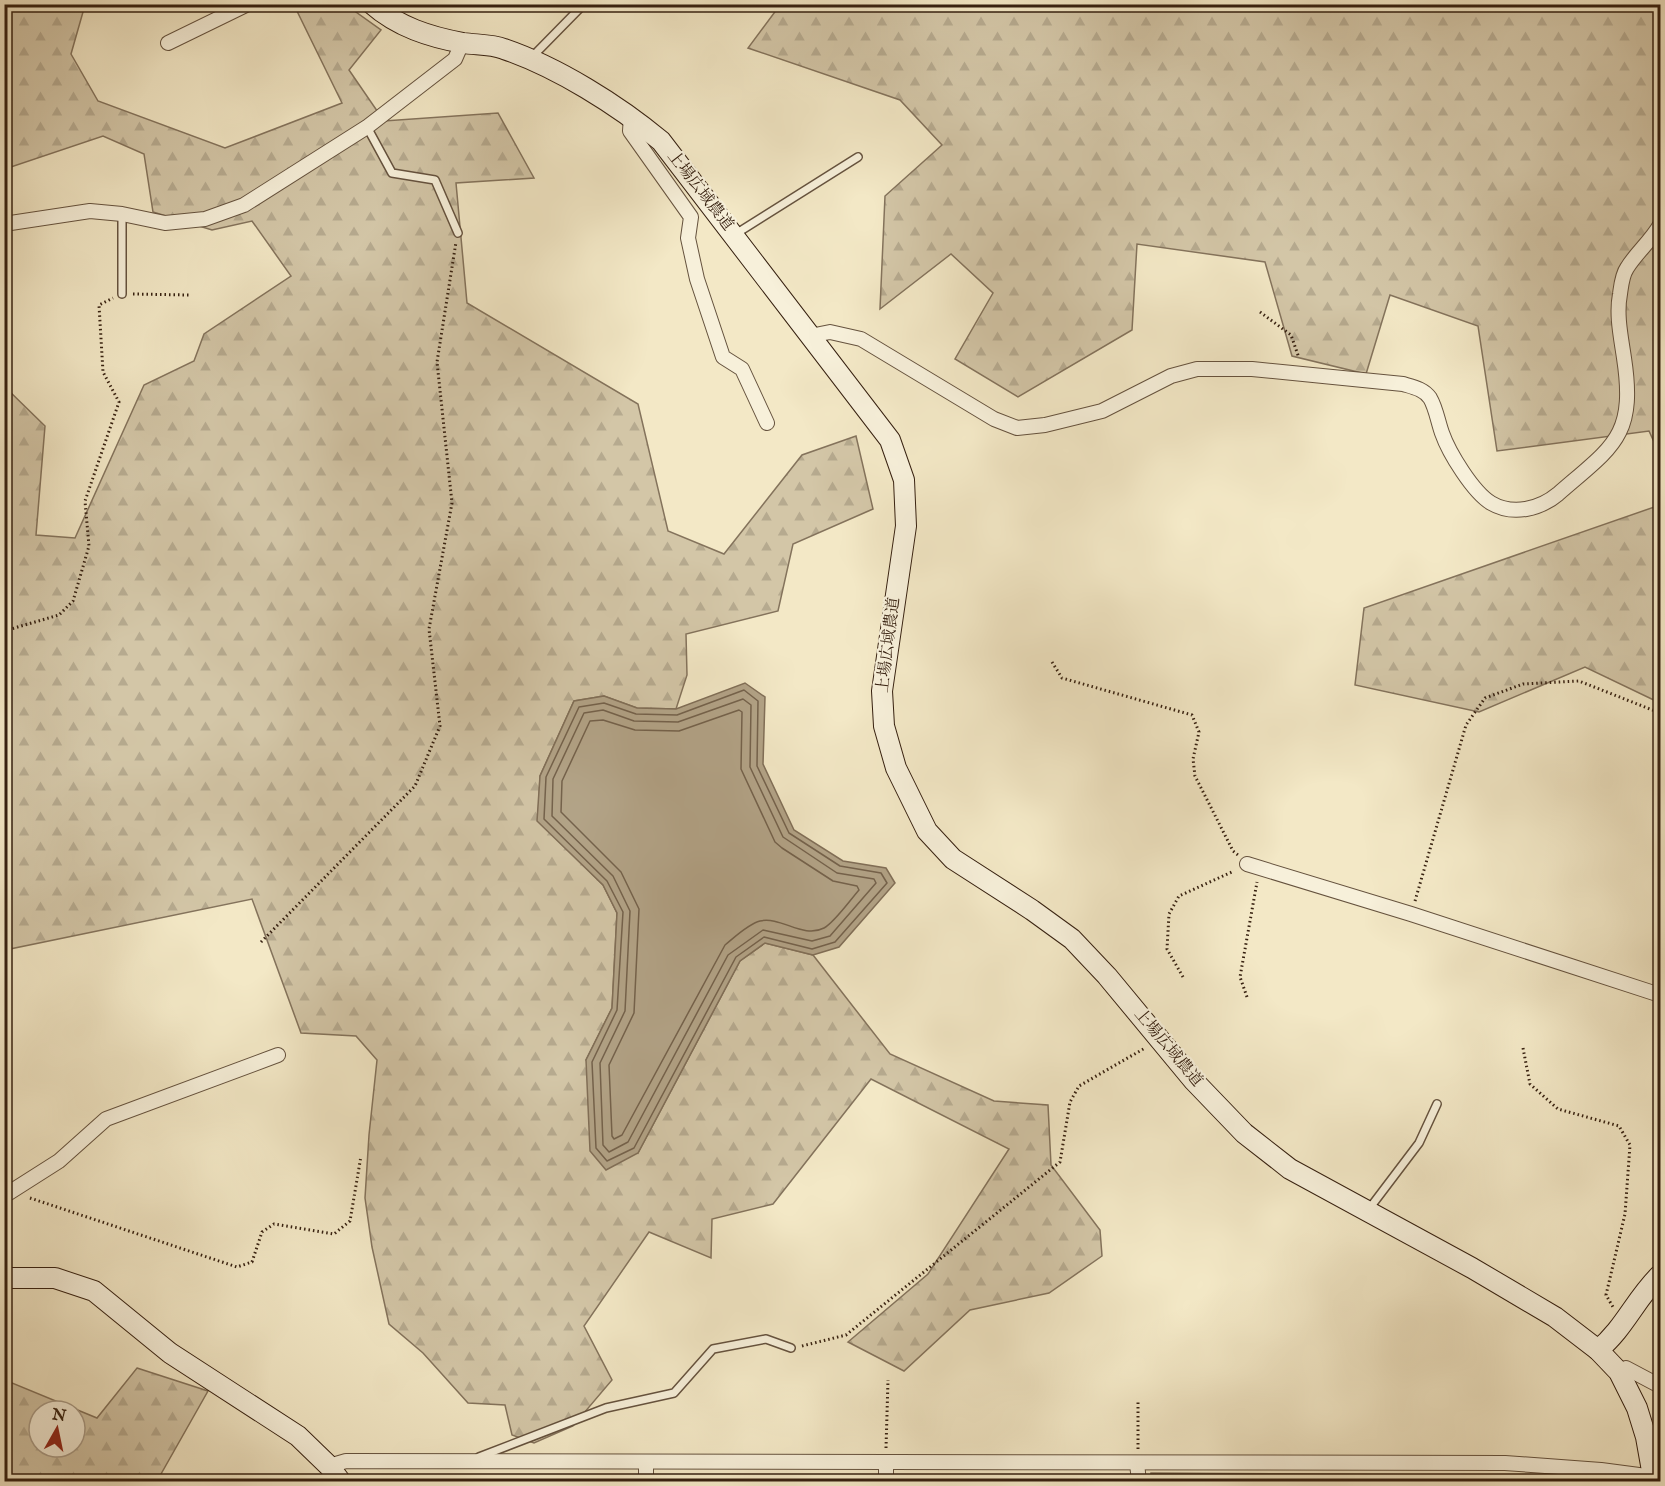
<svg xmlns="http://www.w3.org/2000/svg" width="1665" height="1486" font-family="'IM FELL English','Noto Serif JP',serif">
<defs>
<pattern id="forest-firs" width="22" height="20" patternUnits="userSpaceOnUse" patternTransform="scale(1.5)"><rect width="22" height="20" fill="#d3c6a7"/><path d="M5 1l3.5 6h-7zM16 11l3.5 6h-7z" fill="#b6aa8f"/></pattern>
</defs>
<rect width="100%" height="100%" fill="#f3e8c6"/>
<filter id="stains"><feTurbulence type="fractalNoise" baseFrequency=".00333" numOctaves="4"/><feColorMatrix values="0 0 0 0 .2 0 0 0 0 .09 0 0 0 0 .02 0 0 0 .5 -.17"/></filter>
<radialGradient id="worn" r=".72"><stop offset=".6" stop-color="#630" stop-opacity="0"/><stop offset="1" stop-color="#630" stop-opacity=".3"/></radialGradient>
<g fill="url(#forest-firs)" stroke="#84735c" stroke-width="1.5" fill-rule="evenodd">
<polygon points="5,5 85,5 71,54 98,101 225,148 342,103 294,5 346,5 381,30 349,70 384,121 498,113 534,178 456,183 467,303 638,404 668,531 724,554 802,455 856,436 873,509 793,544 778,611 686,634 687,675 676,709 637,708 604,696 574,701 540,776 538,821 603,885 617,913 612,1008 586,1060 638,1153 740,961 765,943 813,955 890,1054 994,1101 1048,1105 1051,1165 1100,1230 1102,1256 1049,1293 970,1310 904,1371 848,1342 928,1274 1009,1149 871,1079 773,1204 712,1219 711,1258 649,1232 584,1326 612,1380 573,1426 534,1443 512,1435 505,1405 468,1403 423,1353 389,1324 372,1247 365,1198 369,1135 377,1060 356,1036 301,1033 252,899 5,950 4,386 45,426 36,535 75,538 144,385 194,361 204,334 291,276 252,221 212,230 153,212 144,154 103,136 5,169 5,133 8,131 4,118"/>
<polygon points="780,5 1660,5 1660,455 1649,431 1497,451 1478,326 1390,295 1366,374 1292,356 1265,262 1137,244 1132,330 1018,397 955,359 993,293 951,254 880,309 885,196 942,145 900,100 748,48"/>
<polygon points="1660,505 1660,703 1585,667 1479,712 1355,685 1364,608"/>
<path d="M137 1368 208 1391 157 1481H5V1380L97 1418ZM39 1411H75V1447H39Z"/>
<polygon points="1151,1473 1590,1476 1606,1481 1150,1481"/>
</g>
<polygon fill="#b3a488" stroke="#816f58" stroke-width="1.5" points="745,683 765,697 763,764 794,830 843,861 886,868 895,883 839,947 813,955 765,943 740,961 638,1153 606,1170 590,1151 586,1060 612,1008 617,913 603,885 537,821 540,776 574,701 604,696 637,708 676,709"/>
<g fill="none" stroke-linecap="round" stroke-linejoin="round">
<g stroke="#74624c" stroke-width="1.5">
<polygon points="744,690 758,701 757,766 789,833 840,866 881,873 887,883 835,942 812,949 764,937 736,957 634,1148 607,1161 596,1148 592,1062 617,1010 623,912 607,881 544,819 546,777 579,707 604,703 636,714 677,715"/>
<polygon points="743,699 751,705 750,767 783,837 837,873 874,879 876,883 830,936 812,941 763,930 728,955 628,1142 609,1152 603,1145 600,1063 625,1011 630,911 613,876 552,816 553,779 584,713 603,710 634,721 678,722"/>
<path d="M739 710 742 712 741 769 775 842 782 848 833 881 857 886 859 890C851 899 834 923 824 928 803 939 781 916 760 921 748 924 735 937 725 945L622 1135 614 1139 612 1136 609 1065 634 1013 639 909 621 872 561 812 562 781 590 721 603 720 635 730 679 731Z"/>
</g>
<g stroke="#65523e" stroke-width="10">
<g id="lane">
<polyline points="532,57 584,4"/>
<polyline points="367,127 392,173 435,180 458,233"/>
<polyline points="734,235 858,157"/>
<polyline points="122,294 122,214"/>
<polyline points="1369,1209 1419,1143 1437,1104"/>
<polyline points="479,1457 606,1408 674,1393 713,1349 766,1339 791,1348"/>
</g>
</g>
<g stroke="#65523e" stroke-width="16">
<g id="street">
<polyline points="168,43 248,4"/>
<polyline points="631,116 630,131 691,217 688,238 697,279 723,357 742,369 767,423"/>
<polyline points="4,224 90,211 122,214 165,223 205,219 244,205 367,127 455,59 462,43"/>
<path d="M810 336 830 332 861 339 994 419 1017 428 1045 425 1102 411 1171 376 1197 369H1252L1403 384C1413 387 1424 389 1430 398 1436 408 1438 422 1442 433 1449 453 1473 492 1491 503 1513 516 1540 509 1558 494 1613 446 1636 437 1624 358 1621 337 1616 315 1620 294 1621 287 1622 275 1627 268 1636 253 1651 241 1660 225"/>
<polyline points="1247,864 1411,914 1660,995"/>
<polyline points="4,1196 59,1161 106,1119 278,1055"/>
<polyline points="1619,1372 1626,1368 1660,1386"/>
<polyline points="886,1462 886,1482"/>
<polyline points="1137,1463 1139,1482"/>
<polyline points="329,1466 346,1461 1505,1463 1601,1470 1654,1477"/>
<polyline points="646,1482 646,1462"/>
</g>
</g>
<g stroke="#362010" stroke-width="22">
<g id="secondary">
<path d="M372 4C398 27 430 37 463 43 476 45 491 44 504 49 557 67 618 105 661 141L890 440 904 480 906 526 882 691 884 726 896 768 927 831 953 859 1032 910 1072 939 1107 976 1194 1081 1244 1133 1290 1169 1472 1268 1555 1317 1598 1350 1619 1372 1637 1408 1646 1437 1654 1482"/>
<polyline points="4,1278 55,1278 94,1291 170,1353 298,1436 329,1466 341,1482"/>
<path d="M1598 1350C1624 1329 1636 1298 1660 1275"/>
</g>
</g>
<g stroke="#362010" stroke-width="3" stroke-dasharray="1.5 3" stroke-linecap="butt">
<polyline points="133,294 189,295"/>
<polyline points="1260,312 1291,335 1299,358"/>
<polyline points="4,631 59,615 73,601 89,546 85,501 119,402 103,372 99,305 113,298"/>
<polyline points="1052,662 1062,678 1192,715 1199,732 1193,759 1195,776 1233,851 1238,855"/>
<polyline points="1415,901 1466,725 1485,698 1523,684 1579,681 1660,713"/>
<polyline points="261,942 415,786 440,726 429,629 452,503 437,362 456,242"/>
<polyline points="1183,977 1167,949 1169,914 1179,896 1234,871"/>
<polyline points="1247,997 1240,977 1257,882"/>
<polyline points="1523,1048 1530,1084 1558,1109 1619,1126 1630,1145 1625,1214 1606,1295 1613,1307"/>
<polyline points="30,1198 237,1267 252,1262 262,1232 274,1224 334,1234 350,1221 361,1156"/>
<polyline points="802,1346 846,1335 1060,1162 1070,1102 1079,1086 1145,1048"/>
<polyline points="886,1448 888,1380"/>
<polyline points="1138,1449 1138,1401"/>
</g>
<use href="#lane" stroke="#f7f0da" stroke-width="7"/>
<use href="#street" stroke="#f7f0da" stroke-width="14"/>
<use href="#secondary" stroke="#f7f0da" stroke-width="20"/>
</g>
<g text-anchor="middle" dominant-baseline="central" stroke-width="4.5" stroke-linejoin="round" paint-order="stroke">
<g font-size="16" fill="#362010" stroke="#f7f0da">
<text transform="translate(700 191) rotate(52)">上場広域農道</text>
<text transform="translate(889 645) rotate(-83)">上場広域農道</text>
<text transform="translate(1168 1048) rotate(50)">上場広域農道</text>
</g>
</g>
<rect width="1665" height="1486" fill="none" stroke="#f3e8c6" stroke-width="24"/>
<rect x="6" y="6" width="1653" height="1474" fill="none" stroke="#362010" stroke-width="3"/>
<rect x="12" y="12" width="1641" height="1462" fill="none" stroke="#362010" stroke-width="1.5"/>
<g transform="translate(57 1429) rotate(9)"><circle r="28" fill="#f7f0da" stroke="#aa9d89" stroke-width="1.5"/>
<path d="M0-4.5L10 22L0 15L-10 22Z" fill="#8f2418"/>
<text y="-9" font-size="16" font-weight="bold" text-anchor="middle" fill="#362010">N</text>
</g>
<rect width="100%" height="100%" filter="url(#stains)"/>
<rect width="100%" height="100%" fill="url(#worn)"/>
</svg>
